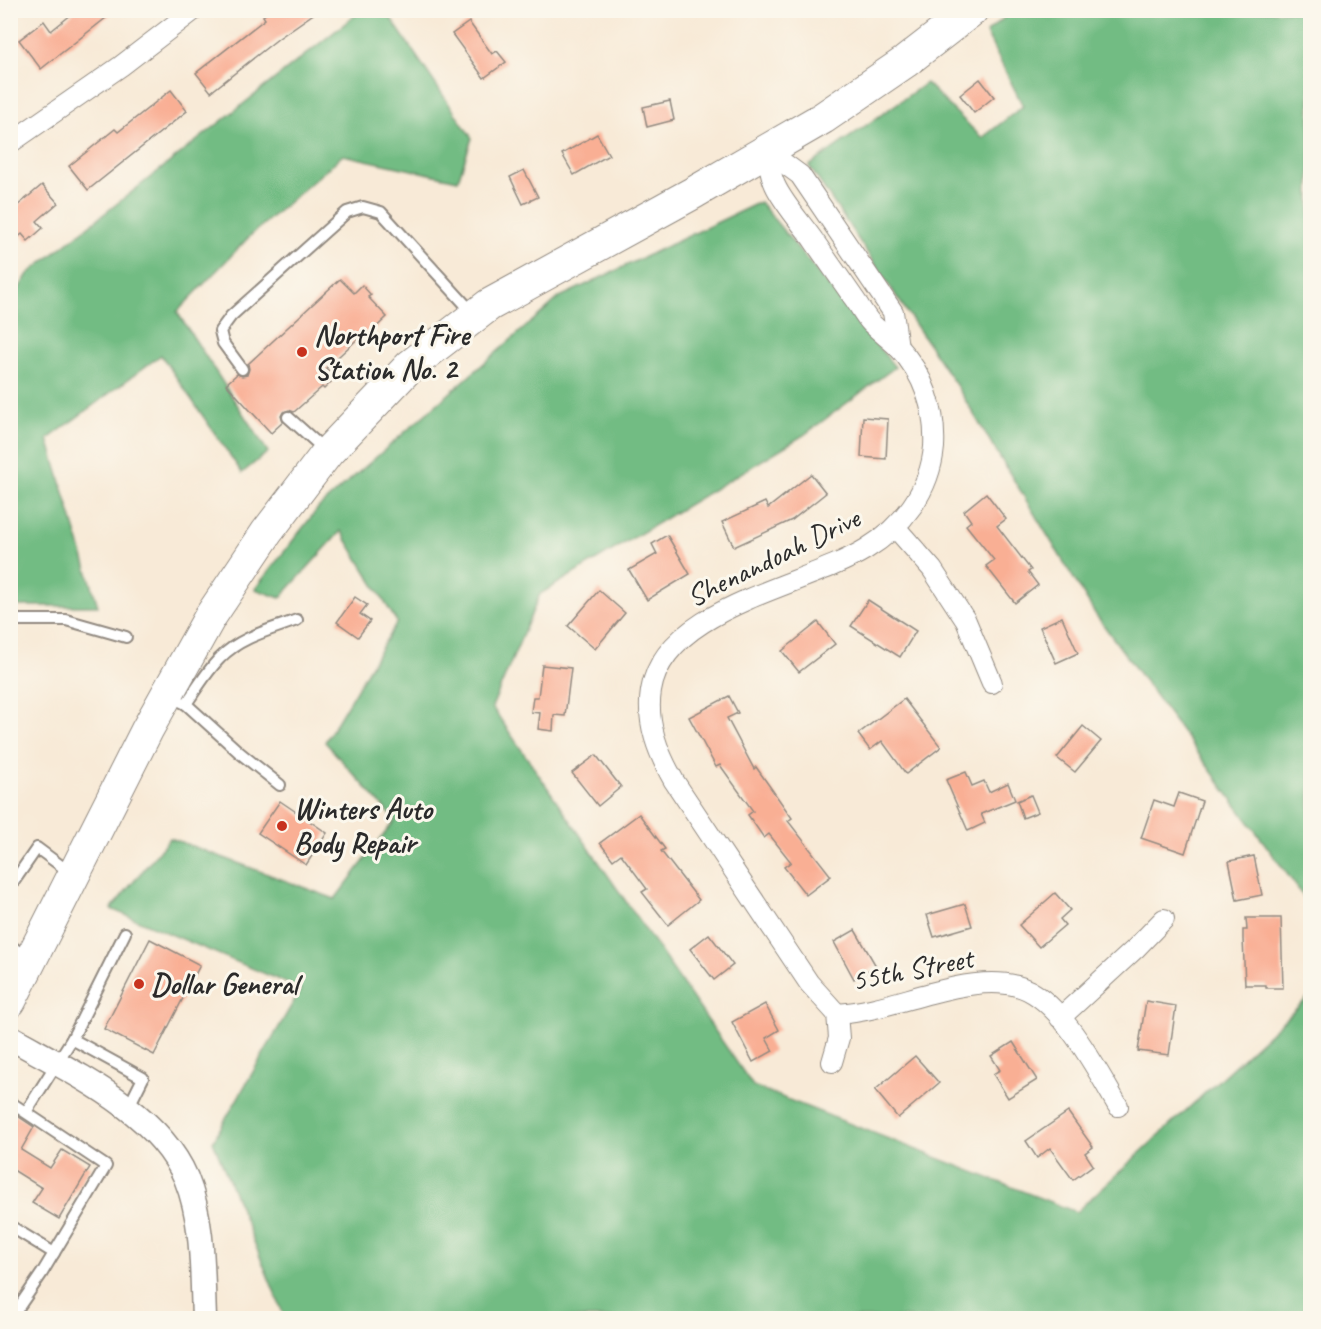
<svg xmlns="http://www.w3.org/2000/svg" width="1321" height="1329" font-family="Caveat,sans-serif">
<rect width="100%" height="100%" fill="#fbf7ec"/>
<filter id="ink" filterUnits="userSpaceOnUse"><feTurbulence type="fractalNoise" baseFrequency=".0167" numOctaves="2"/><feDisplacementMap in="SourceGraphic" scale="12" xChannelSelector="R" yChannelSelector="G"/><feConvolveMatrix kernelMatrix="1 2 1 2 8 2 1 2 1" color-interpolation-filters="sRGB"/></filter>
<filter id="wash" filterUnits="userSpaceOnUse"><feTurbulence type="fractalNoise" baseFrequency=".008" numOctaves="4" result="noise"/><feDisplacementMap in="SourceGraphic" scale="24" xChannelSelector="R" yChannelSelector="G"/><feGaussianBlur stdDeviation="1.35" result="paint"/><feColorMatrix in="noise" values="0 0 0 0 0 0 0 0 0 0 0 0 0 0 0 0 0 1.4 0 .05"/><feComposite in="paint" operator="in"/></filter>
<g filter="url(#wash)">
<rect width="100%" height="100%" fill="#f8ead7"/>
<g fill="#72bc83" stroke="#4e7457" stroke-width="1.5">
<polygon points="362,10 386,11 472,138 458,180 343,155 250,236 177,312 268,452 242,473 161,355 48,439 98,606 11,606 11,301 28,274"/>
<polygon points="1012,11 1310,11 1310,905 1096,615 956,385 809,166 926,83 982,138 1023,106 986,33"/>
<polygon points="760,202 895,367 804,435 540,594 492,707 753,1086 1076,1212 1310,996 1310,1318 285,1318 213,1141 301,989 111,909 170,838 335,899 395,820 325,742 397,622 341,531 280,598 255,589 319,507 560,297"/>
</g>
<g id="blocks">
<g fill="#f9af94">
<polygon points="77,10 116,10 41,69 19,40 44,21 51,31"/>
<polygon points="271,10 319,10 279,38 211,92 196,73 265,19 263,16"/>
<polygon points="469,22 492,54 497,51 506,62 484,78 452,34"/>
<polygon points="980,79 994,97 974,113 960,95"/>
<polygon points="171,90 187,111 88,190 69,166 115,129 118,132"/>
<polygon points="670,101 674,120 647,127 643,107"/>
<polygon points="597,134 609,155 574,175 562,154"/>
<polygon points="524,170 538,197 523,204 510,177"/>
<polygon points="42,185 58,203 37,221 43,228 28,241 22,234 10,244 10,212"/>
<polygon points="340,279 354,293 362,285 371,295 368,297 387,317 366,337 363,334 326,368 335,378 324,389 322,387 294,412 289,410 283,412 281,416 283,422 271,433 226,384 237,374 242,376 247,375 249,369 248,364"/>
<polygon points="863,417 888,419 886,459 861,457"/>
<polygon points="811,474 826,493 792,520 734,547 722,522 765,502 768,508"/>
<polygon points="986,493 1006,519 997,526 1031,570 1028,572 1038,585 1015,603 986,566 994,560 966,525 971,521 964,511"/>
<polygon points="667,535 690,574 647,600 629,570 657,554 652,544"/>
<polygon points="599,590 625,613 595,649 568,626"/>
<polygon points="355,597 367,605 360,614 370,621 358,637 337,622"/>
<polygon points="868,600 916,631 900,657 851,626"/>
<polygon points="1062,617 1078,653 1056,663 1040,627"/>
<polygon points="818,622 835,644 799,672 782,651"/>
<polygon points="542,665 571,668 565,716 554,715 553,731 538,729 540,713 531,712 533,697 538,697"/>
<polygon points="729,696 738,713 727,718 754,769 756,767 792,818 788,821 831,876 806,895 784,867 791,862 769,834 764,838 748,815 753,811 720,765 716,767 689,717"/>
<polygon points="904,699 941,747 906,774 882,741 870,750 858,734"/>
<polygon points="1083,726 1101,741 1075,772 1057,758"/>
<polygon points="596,755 621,787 598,806 572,773"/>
<polygon points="966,772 972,786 984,781 989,792 1008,783 1015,800 981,814 985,823 968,831 946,780"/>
<polygon points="1179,793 1202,801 1185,853 1141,838 1154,800 1174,807"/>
<polygon points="1031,795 1038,812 1023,818 1017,801"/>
<polygon points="280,801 327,833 306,865 258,833"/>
<polygon points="639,814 665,849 661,851 699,900 668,925 642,892 647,889 621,854 613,860 600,843"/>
<polygon points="1254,856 1262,895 1237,900 1229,861"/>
<polygon points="1055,893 1070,910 1060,919 1065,925 1039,947 1019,925"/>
<polygon points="965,904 972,926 934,937 927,915"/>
<polygon points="1246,918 1281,918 1283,988 1266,988 1266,985 1245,985 1243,939 1243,930 1247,930"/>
<polygon points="855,930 876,966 854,979 834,942"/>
<polygon points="709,934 733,965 714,980 690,949"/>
<polygon points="150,939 200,965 154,1055 104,1029"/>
<polygon points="1146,1001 1176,1006 1169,1055 1138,1051"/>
<polygon points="765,1004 779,1030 766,1038 773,1051 753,1062 732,1022"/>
<polygon points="1013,1042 1037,1080 1008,1098 993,1074 1000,1070 991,1056"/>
<polygon points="915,1056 939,1083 898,1118 875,1090"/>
<polygon points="10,1111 34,1127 21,1150 50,1168 62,1150 90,1167 59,1219 32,1203 42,1188 10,1168"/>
<polygon points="1068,1112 1093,1147 1085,1153 1093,1165 1073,1180 1050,1148 1037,1158 1026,1141"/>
</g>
</g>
</g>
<g filter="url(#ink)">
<use href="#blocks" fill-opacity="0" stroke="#928a81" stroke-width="1.5"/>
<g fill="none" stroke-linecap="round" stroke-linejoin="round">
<g stroke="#928a81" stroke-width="14">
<g id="service">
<polyline points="242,369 223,343 220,331 231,316 347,212 363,207 381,212 473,313"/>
<polyline points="288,417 326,451"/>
<polyline points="10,620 66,620 126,637"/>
<path d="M169 696 186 704C197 688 207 671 220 658 240 637 270 630 297 620"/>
<polyline points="186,704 240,753 280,785"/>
<polyline points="10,887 37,848 72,874"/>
<polyline points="10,945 29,960"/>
<polyline points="72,1039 143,1078 128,1108"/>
<polyline points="10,1102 106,1166 42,1273 12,1317"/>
<polyline points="26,1112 72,1039 125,933"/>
<polyline points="10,1226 54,1253"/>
</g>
</g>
<g stroke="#928a81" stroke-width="22">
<g id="minor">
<polyline points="10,143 121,66 194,10"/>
<path d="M766 150C769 161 770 175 775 185 783 203 803 225 814 241 827 260 840 278 853 297 859 305 864 315 871 323 880 332 890 339 898 347 924 374 936 410 934 447 930 491 902 527 866 549 804 587 664 607 651 691 646 723 658 753 674 781L809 983 837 1014 839 1038 832 1062"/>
<polyline points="766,150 800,175 893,312 898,347"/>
<polyline points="895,527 932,569 966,621 992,683"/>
<path d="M837 1014C869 1012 900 1001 931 993 958 986 990 979 1017 986 1059 996 1097 1070 1118 1106"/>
<polyline points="1060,1018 1135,949 1164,919"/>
<polyline points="10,1316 14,1318"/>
</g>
</g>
<g stroke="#928a81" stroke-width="27">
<path id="tertiary" d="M10 1037C71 1072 157 1110 186 1178 204 1222 202 1272 204 1318"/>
</g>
<g stroke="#928a81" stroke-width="34">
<polyline id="primary" points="10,1001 147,730 210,617 267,532 328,452 410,366 489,305 695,192 823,118 905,62 972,10"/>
</g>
<use href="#service" stroke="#fff" stroke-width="10"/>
<use href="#minor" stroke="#fff" stroke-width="20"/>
<use href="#tertiary" stroke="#fff" stroke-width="24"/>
<use href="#primary" stroke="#fff" stroke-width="32"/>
</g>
</g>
<g fill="#c8321e" stroke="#fbf7ec" stroke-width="2">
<circle cx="302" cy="352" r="6"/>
<circle cx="282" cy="826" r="6"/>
<circle cx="139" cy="984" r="6"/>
</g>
<g text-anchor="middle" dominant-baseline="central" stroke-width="6" stroke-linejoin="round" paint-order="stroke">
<g font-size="30" font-weight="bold" fill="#2b2b2b" stroke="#fbf7ec" text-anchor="start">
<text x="314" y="335">Northport Fire<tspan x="314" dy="34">Station No. 2</tspan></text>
<text x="294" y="809">Winters Auto<tspan x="294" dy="34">Body Repair</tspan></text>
<text x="151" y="984">Dollar General</text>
</g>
<g font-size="30" fill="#2b2b2b" stroke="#fbf7ec">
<text transform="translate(773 557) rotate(-26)">Shenandoah Drive</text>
<text transform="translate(912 969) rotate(-11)">55th Street</text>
</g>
</g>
<rect width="1321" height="1329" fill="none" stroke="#fbf7ec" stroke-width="36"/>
</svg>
